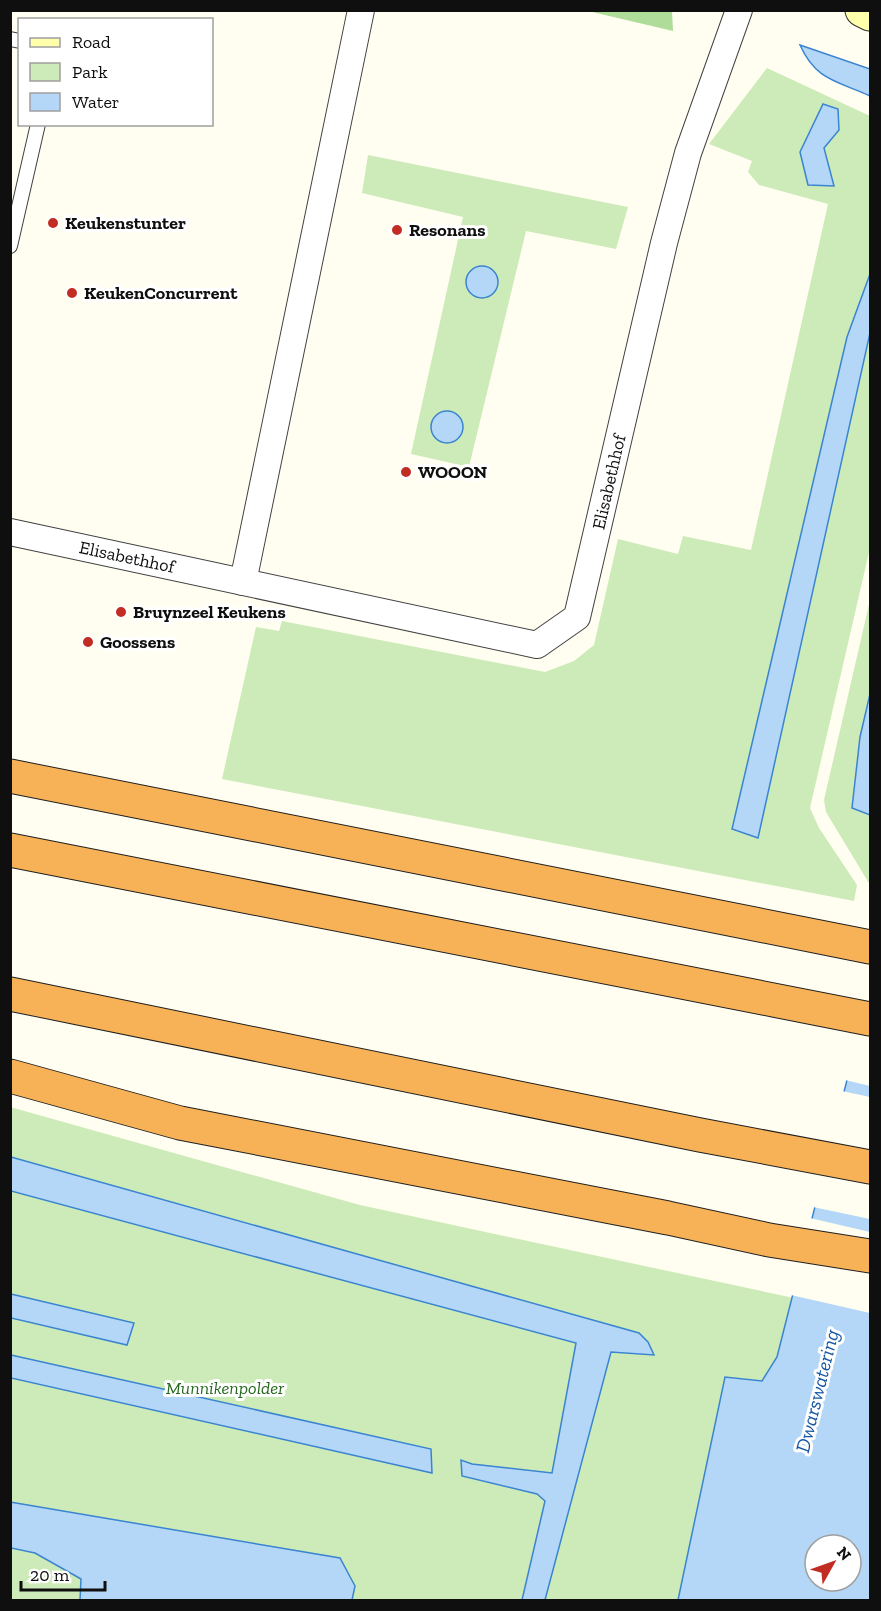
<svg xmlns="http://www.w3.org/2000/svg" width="881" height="1611" font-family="'Zilla Slab',serif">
<rect width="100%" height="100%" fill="#fffef1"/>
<g fill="#cdebb9">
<polygon points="767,68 870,116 870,274 847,337 732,830 758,838 870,333 870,548 810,808 819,828 857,885 854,901 222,779 256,627 279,631 282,621 545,672 574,661 594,645 618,539 678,554 683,536 751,550 828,204 759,185 748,172 752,161 709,144"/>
<polygon points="368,155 628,207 616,249 526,231 469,467 411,454 463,217 362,193"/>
<polygon points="870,600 870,694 860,737 852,807 870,815 870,885 826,812 824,800"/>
<polygon points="10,1107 360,1205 794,1298 777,1357 762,1381 725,1377 678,1600 11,1600"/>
</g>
<polygon fill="#afdc98" points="588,11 672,11 673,31"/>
<g fill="#b4d7f7" stroke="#3a84d0" stroke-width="1.5" fill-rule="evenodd">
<path d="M800 45 870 69V96C838 81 816 81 800 45Z"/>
<polygon points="823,104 838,109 839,130 824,148 834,186 808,185 800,152"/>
<circle cx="482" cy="282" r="16"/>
<polygon points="870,274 870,333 758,838 732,829 847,337"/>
<circle cx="447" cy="427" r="16"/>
<polygon points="870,694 870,815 852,808 860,737"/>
<path d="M870 989V1600H678L725 1377 762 1381 777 1357ZM815 1545H851V1581H815Z"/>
<polygon points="11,1157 639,1333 648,1342 654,1355 611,1352 545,1600 522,1600 545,1501 537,1494 462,1476 461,1460 472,1464 552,1473 576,1343 11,1191"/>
<polygon points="11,1294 134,1323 127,1345 11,1318"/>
<polygon points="11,1355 431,1449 432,1473 11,1378"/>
<polygon points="10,1502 340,1558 355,1586 352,1600 80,1600 81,1579 35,1553 11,1548"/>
</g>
<g fill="#fffef1">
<polygon points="870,986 870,1086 845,1080 868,988"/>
<polygon points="842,1091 870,1097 870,1219 813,1207"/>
<polygon points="810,1218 870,1232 870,1313 791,1295"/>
</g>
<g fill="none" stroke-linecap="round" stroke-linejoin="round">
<g stroke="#424242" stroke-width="16">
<g id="service">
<polyline points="10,39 20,41"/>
<polyline points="10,246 38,124"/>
</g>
</g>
<g stroke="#424242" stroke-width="28">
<g id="minor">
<polyline points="10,532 537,645 577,617 664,243 688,153 739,10"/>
<polyline points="243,582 361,10"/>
</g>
</g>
<g stroke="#313131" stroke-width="35">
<polyline id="secondary" points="862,10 870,14"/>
</g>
<g stroke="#202020" stroke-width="35">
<g id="motorway">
<polyline points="10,776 870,947"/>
<polyline points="10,850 870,1019"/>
<polyline points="10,994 700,1135 870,1167"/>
<polyline points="10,1076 180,1123 668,1218 769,1240 870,1256"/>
</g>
</g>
<use href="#service" stroke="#fff" stroke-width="14"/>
<use href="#minor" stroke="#fff" stroke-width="26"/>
<use href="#secondary" stroke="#ffffac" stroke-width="33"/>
<use href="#motorway" stroke="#f7b157" stroke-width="33"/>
</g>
<g fill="#c22d23" stroke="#fff" stroke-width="2">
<circle cx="53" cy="223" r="6"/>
<circle cx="397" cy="230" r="6"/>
<circle cx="72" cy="293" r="6"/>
<circle cx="406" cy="472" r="6"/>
<circle cx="121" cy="612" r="6"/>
<circle cx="88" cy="642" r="6"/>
</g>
<g text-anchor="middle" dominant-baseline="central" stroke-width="6" stroke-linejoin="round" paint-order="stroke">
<g font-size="18" font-weight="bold" fill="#0f0f0f" stroke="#fff" text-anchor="start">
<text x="65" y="223">Keukenstunter</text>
<text x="409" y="230">Resonans</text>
<text x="84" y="293">KeukenConcurrent</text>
<text x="418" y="472">WOOON</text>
<text x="133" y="612">Bruynzeel Keukens</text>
<text x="100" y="642">Goossens</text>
</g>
<g font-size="18" fill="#0f0f0f" stroke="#fff">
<text transform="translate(609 482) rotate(-77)">Elisabethhof</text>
<text transform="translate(127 557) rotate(12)">Elisabethhof</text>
</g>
<g font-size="18" font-style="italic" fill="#25691d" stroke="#fff">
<text x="225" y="1388">Munnikenpolder</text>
</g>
<g font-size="20" font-style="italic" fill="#1556a4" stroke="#fff">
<text transform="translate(817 1391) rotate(-76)">Dwarswatering</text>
</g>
</g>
<rect width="881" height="1611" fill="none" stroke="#0f0f0f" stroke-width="24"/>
<rect x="18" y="18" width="195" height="108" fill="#ffffff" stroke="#9f9f9f" stroke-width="1.5"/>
<rect x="30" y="38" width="30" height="9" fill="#ffffac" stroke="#9f9f9f" stroke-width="1.5"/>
<text x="72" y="48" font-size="18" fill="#0f0f0f">Road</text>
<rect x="30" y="63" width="30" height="18" fill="#cdebb9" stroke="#9f9f9f" stroke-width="1.5"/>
<text x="72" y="78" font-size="18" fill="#0f0f0f">Park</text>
<rect x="30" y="93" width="30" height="18" fill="#b4d7f7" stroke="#9f9f9f" stroke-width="1.5"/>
<text x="72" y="108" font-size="18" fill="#0f0f0f">Water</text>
<g transform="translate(833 1563) rotate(50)"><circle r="28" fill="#ffffff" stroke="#9f9f9f" stroke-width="1.5"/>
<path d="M0-4.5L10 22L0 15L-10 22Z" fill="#c22d23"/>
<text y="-9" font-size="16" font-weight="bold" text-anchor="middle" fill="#0f0f0f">N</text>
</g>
<path d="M21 1581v9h84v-9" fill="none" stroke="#0f0f0f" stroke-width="3"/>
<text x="30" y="1581" font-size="18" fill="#0f0f0f" stroke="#ffffff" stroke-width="4.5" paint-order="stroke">20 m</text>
</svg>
